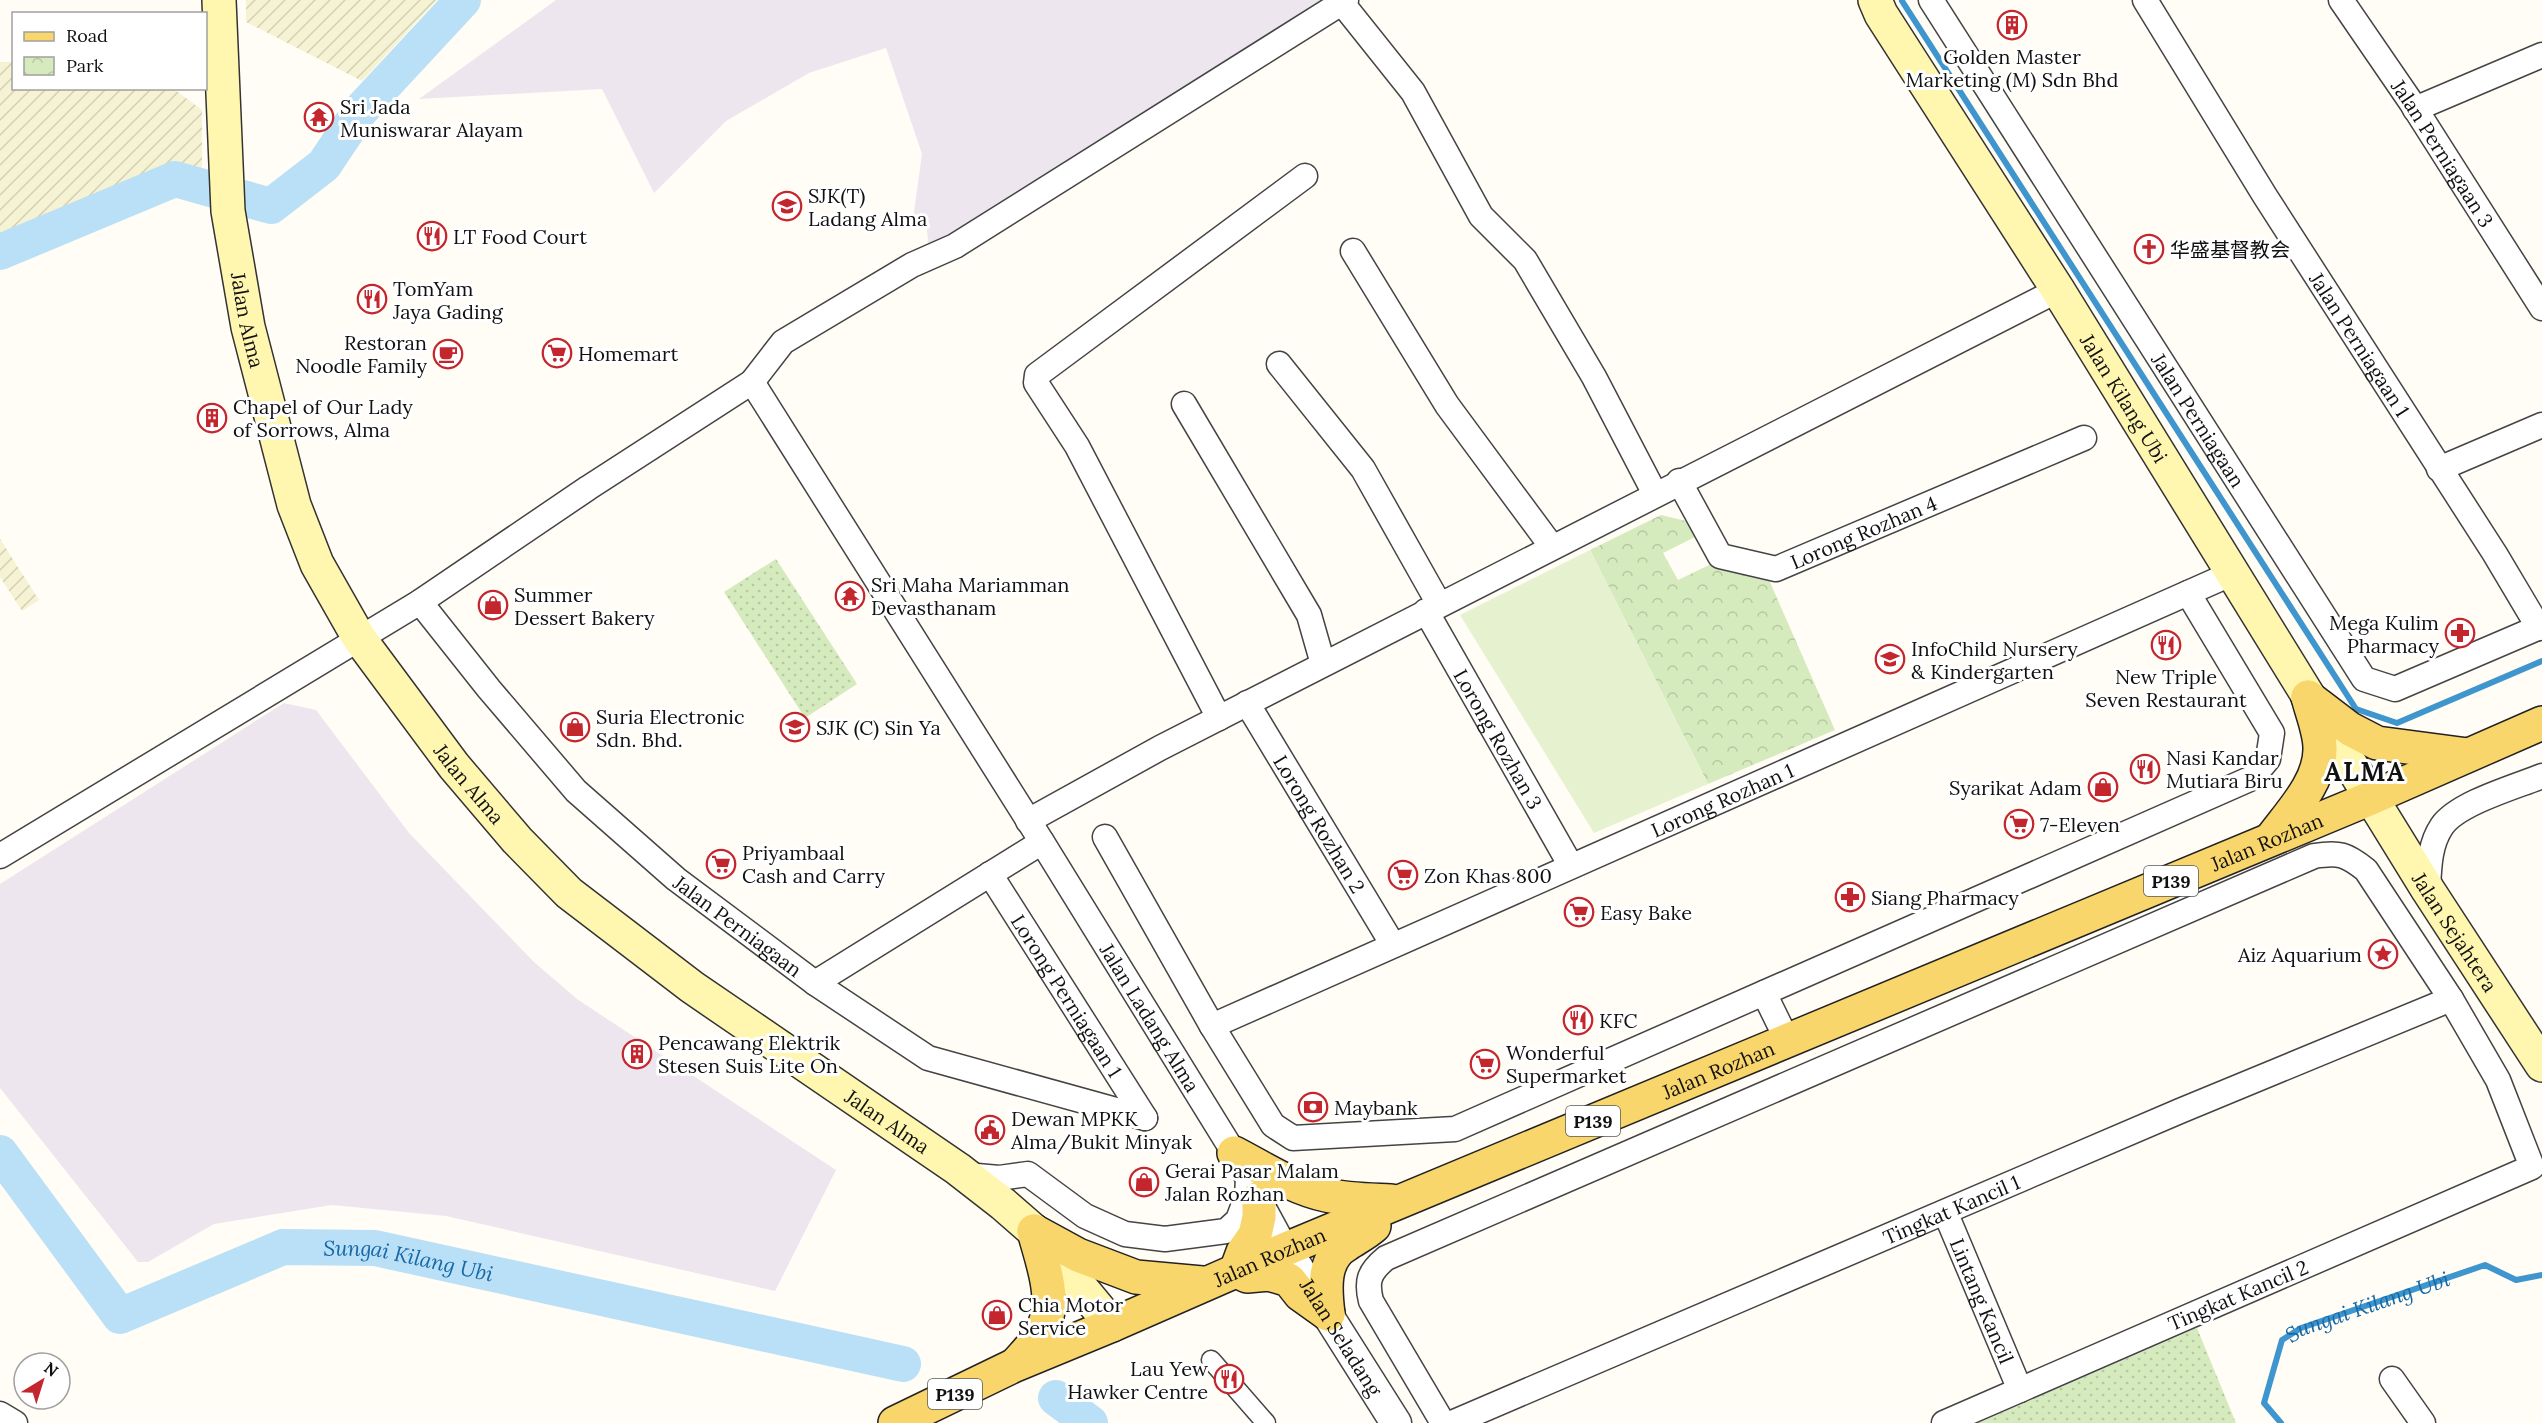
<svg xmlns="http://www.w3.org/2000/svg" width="2542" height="1423" font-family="Lora,'Noto Sans SC',serif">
<defs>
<pattern id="farmland-furrows" width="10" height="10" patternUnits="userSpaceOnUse" patternTransform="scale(1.5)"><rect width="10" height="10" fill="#f6f3d4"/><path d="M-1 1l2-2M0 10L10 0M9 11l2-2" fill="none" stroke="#d2cfb5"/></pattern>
<pattern id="grass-dots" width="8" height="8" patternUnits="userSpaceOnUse" patternTransform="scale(1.5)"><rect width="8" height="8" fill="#d5ebbd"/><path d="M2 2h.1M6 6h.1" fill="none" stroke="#b6c8a1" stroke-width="1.8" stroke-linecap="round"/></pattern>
<pattern id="park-crowns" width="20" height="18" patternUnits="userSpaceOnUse" patternTransform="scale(1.5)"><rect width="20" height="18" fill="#d5ebbd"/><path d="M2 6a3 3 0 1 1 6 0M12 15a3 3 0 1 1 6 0" fill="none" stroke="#b6c8a1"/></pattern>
</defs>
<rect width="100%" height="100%" fill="#fffdf5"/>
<g fill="#eee6ef">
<polygon points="556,0 1330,0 929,253 927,229 913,219 922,154 886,48 809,73 726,121 654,193 602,89 419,99"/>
<polygon points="284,703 316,710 409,833 534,962 577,999 836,1170 775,1291 446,1216 332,1205 214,1224 148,1262 138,1262 0,1088 0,884"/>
</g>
<g fill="url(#farmland-furrows)">
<polygon points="246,0 437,0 362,81 246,22"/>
<polygon points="0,62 13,62 14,88 174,89 202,110 202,172 169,167 0,241"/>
<polygon points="0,539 39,600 22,611 0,577"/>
</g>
<g fill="url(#grass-dots)">
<polygon points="776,559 857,684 805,718 724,592"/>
<polygon points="2197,1328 2236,1423 1978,1423"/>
</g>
<polygon fill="url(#park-crowns)" points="1661,515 1686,521 1695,537 1663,553 1678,580 1709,565 1769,580 1835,730 1708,784 1590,550"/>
<polygon fill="#e6f2cf" points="1590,550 1708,784 1594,833 1460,615"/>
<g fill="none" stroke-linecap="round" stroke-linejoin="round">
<g stroke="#3f96cf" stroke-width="6">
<polyline points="1902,1 2356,709 2397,723 2542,661"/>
<path id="s1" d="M2281 1423 2264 1403 2282 1340 2301 1328 2485 1265 2516 1280 2542 1275"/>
</g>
<g stroke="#b9e0f7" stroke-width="36">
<polyline points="0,252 175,179 271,206 324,165 360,111 463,0"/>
<path id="s2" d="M0 1153 120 1316 283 1247 375 1248 903 1364"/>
<polyline points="1056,1398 1090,1423"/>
</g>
<g stroke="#444" stroke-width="21">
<polyline id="pedestrian" points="1211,1360 1266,1423"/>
</g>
<g stroke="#444" stroke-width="27">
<g id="minor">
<path id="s3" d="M1931 0 2364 679 2395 689 2542 626"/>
<path id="s4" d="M2145 0 2265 196 2495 554 2539 628"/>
<path id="s5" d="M2341 0 2411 102 2542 308"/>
<polyline points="1342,3 1413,92 1481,216 1525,260 1594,377 1655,494"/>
<polyline points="2415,109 2542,55"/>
<polyline points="1353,251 1447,405 1552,547"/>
<polyline points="1279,364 1363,469 1439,604"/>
<path id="s6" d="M752 382 1042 842 1234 1153 1286 1249"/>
<polyline points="1184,404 1309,615 1323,664"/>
<polyline points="2439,469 2542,425"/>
<path id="s7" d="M1679 481 1720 556 1776 569 2084 438"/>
<path id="s8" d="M420 602 489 689 576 791 676 879 815 983 928 1058 1145 1118"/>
<path id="s9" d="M1426 611 1571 866"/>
<path id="s10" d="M1247 703 1393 945"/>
<polyline points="1219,718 1077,446 1036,383 1037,375 1305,176"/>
<polyline points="1028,821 1160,748 2058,290"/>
<polyline points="1105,837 1212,1026 1273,1125 1293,1138 1455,1129 2252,778 2268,759 2272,733 2188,593"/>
<polyline points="0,856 420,602 588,488 752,382 783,342 912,265 955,246 1346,0"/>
<path id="s11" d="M990 874 1145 1118"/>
<path d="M2428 890C2429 869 2429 845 2442 826 2458 803 2515 787 2542 776"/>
<polyline points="815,983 1042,842"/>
<polyline points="1764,993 1787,1040"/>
<path id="s12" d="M1212 1026 2233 573"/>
<polyline points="966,1175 999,1178 1028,1174 1085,1216 1125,1234 1165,1239 1226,1231 1238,1220 1247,1196 1248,1179"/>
<path id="s13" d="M1946 1214 2020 1390"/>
<polyline points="2392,1379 2423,1423"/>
<polyline points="0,1414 15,1423"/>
<path d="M1443 1423 1371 1301C1366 1281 1369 1272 1386 1258L2314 856C2339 852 2346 854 2366 870L2451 999 2498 1080 2532 1167 1944 1423"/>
<path id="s14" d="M1452 1423 2180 1111 2451 999"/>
</g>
</g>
<g stroke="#444" stroke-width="33">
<g id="tertiary">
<path id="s15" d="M1286 1249 1396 1423"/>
</g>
</g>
<g stroke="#333" stroke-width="36">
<g id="secondary">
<path id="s16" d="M219 0 228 211 248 327 294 505 317 564 359 638 454 766 517 840 569 893 692 987 958 1169 1003 1204 1034 1231 1112 1325"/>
<path id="s17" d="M1875 0 1881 14 2058 290 2428 890 2542 1065"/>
</g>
</g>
<g stroke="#222" stroke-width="36">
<g id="primary">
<polyline points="2308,697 2350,729 2377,743 2468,755"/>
<path d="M2271 839C2290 813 2321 782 2320 748 2320 732 2312 713 2308 697"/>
<path d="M1234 1153C1263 1168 1293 1188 1326 1195 1348 1200 1369 1200 1391 1201"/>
<polyline points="1034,1231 1078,1255 1136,1277 1202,1283"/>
<polyline points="1236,1271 1243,1252 1255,1235 1259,1217 1259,1198"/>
<polyline points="1237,1271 1247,1276 1269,1274 1289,1280 1300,1294 1328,1314"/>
<path d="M1328 1314C1325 1290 1322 1259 1346 1245 1356 1238 1365 1234 1374 1226"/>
<path d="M1016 1364C1024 1355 1034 1345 1040 1335 1059 1302 1043 1265 1034 1231"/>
<path id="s18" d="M895 1423 1015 1365 1112 1325 1286 1249 2371 798 2542 723"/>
</g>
</g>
<use href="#pedestrian" stroke="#fff" stroke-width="18"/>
<use href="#minor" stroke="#fff" stroke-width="24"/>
<use href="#tertiary" stroke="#fff" stroke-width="30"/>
<use href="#secondary" stroke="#fff6b0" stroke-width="33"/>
<use href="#primary" stroke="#f9d66b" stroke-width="33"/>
</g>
<defs>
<g id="building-ring" transform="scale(1.5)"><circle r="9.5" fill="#fff" stroke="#c4262e" stroke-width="1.5"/><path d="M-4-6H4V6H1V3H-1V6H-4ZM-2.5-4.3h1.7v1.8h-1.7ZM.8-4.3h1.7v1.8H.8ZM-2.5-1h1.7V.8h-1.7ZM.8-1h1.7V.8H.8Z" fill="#c4262e"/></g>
<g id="temple-ring" transform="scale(1.5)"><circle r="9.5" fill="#fff" stroke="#c4262e" stroke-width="1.5"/><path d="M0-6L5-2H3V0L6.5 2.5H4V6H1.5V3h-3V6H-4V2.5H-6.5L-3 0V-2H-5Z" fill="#c4262e"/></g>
<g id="school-ring" transform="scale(1.5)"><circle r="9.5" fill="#fff" stroke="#c4262e" stroke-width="1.5"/><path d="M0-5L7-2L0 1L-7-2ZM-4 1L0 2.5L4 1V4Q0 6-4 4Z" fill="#c4262e"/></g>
<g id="restaurant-ring" transform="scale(1.5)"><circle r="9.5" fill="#fff" stroke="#c4262e" stroke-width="1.5"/><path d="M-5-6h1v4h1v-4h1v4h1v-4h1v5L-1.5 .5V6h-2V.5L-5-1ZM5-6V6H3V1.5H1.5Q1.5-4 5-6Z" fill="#c4262e"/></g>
<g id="church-ring" transform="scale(1.5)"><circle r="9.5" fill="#fff" stroke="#c4262e" stroke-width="1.5"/><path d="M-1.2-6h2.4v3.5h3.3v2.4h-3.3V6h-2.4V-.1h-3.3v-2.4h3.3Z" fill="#c4262e"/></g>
<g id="supermarket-ring" transform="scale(1.5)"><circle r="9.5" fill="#fff" stroke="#c4262e" stroke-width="1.5"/><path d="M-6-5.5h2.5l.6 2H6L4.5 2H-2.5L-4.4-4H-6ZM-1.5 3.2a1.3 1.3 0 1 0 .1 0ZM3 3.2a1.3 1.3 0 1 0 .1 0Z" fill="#c4262e"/></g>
<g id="cafe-ring" transform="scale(1.5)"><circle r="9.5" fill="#fff" stroke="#c4262e" stroke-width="1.5"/><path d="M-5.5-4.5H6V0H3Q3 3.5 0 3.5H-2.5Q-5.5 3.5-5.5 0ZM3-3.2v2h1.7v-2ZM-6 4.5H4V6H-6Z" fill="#c4262e"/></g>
<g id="shop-ring" transform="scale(1.5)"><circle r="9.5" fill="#fff" stroke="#c4262e" stroke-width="1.5"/><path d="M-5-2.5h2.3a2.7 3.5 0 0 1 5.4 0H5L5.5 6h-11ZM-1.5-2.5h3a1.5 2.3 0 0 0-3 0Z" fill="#c4262e"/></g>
<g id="pharmacy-ring" transform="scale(1.5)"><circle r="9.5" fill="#fff" stroke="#c4262e" stroke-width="1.5"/><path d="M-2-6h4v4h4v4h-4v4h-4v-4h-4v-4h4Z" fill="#c4262e"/></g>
<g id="sight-ring" transform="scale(1.5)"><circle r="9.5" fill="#fff" stroke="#c4262e" stroke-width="1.5"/><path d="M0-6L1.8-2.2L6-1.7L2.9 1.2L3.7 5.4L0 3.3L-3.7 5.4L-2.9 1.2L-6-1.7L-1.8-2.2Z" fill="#c4262e"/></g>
<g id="bank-ring" transform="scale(1.5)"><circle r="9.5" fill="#fff" stroke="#c4262e" stroke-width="1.5"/><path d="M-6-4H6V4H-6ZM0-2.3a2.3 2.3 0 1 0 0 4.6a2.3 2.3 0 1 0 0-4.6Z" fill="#c4262e"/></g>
<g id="civic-ring" transform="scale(1.5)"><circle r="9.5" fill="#fff" stroke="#c4262e" stroke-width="1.5"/><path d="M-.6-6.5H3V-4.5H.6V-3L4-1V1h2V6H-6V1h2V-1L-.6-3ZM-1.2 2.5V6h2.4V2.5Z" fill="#c4262e"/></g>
</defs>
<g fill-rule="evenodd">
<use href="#building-ring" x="2012" y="25"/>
<use href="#temple-ring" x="319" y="117"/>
<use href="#school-ring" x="787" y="206"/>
<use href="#restaurant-ring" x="432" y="236"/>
<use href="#church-ring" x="2149" y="249"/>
<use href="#restaurant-ring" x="372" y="299"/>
<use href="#supermarket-ring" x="557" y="353"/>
<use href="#cafe-ring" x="448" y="354"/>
<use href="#building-ring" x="212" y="418"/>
<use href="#temple-ring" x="850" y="596"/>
<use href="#shop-ring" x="493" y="605"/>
<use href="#pharmacy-ring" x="2460" y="633"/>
<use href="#restaurant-ring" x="2166" y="645"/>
<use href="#school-ring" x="1890" y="659"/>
<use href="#shop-ring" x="575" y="727"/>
<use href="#school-ring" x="795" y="727"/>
<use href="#restaurant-ring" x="2145" y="769"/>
<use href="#shop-ring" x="2103" y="787"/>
<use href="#supermarket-ring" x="2019" y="824"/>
<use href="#supermarket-ring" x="721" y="864"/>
<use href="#supermarket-ring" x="1403" y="875"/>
<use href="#pharmacy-ring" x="1850" y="897"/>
<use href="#supermarket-ring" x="1579" y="912"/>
<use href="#sight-ring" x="2383" y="954"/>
<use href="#restaurant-ring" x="1578" y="1020"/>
<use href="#building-ring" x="637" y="1054"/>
<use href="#supermarket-ring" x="1485" y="1064"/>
<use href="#bank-ring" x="1313" y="1107"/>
<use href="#civic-ring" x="990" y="1130"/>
<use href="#shop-ring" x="1144" y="1182"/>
<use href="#shop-ring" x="997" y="1315"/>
<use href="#restaurant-ring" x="1229" y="1379"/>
</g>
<g text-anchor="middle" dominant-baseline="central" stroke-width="6" stroke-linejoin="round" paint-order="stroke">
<g fill="#fff" stroke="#585858" stroke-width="1.5">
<rect x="2144" y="866" width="54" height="30" rx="4.5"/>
<rect x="1566" y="1106" width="54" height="30" rx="4.5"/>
<rect x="928" y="1379" width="54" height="30" rx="4.5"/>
</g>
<g font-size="18" font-weight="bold" fill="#111">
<text x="2171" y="881">P139</text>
<text x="1593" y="1121">P139</text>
<text x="955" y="1394">P139</text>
</g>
<g font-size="20" fill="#111" stroke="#fff" text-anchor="start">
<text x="2012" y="56" text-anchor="middle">Golden Master<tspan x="2012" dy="23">Marketing (M) Sdn Bhd</tspan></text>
<text x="340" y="106">Sri Jada<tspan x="340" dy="23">Muniswarar Alayam</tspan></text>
<text x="808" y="195">SJK(T)<tspan x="808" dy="23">Ladang Alma</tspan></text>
<text x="453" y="236">LT Food Court</text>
<text x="2170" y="249">华盛基督教会</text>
<text x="393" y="288">TomYam<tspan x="393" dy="23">Jaya Gading</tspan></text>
<text x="427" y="342" text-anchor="end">Restoran<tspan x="427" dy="23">Noodle Family</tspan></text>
<text x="578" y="353">Homemart</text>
<text x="233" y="406">Chapel of Our Lady<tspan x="233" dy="23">of Sorrows, Alma</tspan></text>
<text x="871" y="584">Sri Maha Mariamman<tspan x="871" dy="23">Devasthanam</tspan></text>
<text x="514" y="594">Summer<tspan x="514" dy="23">Dessert Bakery</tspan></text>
<text x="2439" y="622" text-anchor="end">Mega Kulim<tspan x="2439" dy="23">Pharmacy</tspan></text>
<text x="1911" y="648">InfoChild Nursery<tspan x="1911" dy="23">&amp; Kindergarten</tspan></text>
<text x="2166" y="676" text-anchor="middle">New Triple<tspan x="2166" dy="23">Seven Restaurant</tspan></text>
<text x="596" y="716">Suria Electronic<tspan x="596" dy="23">Sdn. Bhd.</tspan></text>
<text x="816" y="727">SJK (C) Sin Ya</text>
<text x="2166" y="757">Nasi Kandar<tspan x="2166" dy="23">Mutiara Biru</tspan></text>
<text x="2082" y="787" text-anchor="end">Syarikat Adam</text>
<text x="2040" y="824">7-Eleven</text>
<text x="742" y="852">Priyambaal<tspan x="742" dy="23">Cash and Carry</tspan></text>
<text x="1424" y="875">Zon Khas 800</text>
<text x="1871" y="897">Siang Pharmacy</text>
<text x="1600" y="912">Easy Bake</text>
<text x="2362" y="954" text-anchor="end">Aiz Aquarium</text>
<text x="1599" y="1020">KFC</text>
<text x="658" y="1042">Pencawang Elektrik<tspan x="658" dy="23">Stesen Suis Lite On</tspan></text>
<text x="1506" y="1052">Wonderful<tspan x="1506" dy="23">Supermarket</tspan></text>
<text x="1334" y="1107">Maybank</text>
<text x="1011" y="1118">Dewan MPKK<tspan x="1011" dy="23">Alma/Bukit Minyak</tspan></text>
<text x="1165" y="1170">Gerai Pasar Malam<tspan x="1165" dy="23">Jalan Rozhan</tspan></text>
<text x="1018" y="1304">Chia Motor<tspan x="1018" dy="23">Service</tspan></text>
<text x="1208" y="1368" text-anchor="end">Lau Yew<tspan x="1208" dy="23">Hawker Centre</tspan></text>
</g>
<g font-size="20" fill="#111" stroke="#fff">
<text stroke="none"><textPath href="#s5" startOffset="184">Jalan Perniagaan 3</textPath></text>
<text stroke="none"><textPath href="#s16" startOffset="322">Jalan Alma</textPath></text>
<text stroke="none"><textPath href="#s4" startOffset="406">Jalan Perniagaan 1</textPath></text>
<text stroke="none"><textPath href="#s17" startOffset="470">Jalan Kilang Ubi</textPath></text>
<text stroke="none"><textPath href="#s3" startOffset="498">Jalan Perniagaan</textPath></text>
<text stroke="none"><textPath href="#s7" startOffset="238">Lorong Rozhan 4</textPath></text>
<text stroke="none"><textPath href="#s9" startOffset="147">Lorong Rozhan 3</textPath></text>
<text stroke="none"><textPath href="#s16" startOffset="844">Jalan Alma</textPath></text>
<text stroke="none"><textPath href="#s12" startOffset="558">Lorong Rozhan 1</textPath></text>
<text stroke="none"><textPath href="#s10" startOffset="141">Lorong Rozhan 2</textPath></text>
<text stroke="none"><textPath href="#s18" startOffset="1490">Jalan Rozhan</textPath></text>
<text stroke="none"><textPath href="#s8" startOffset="456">Jalan Perniagaan</textPath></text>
<text stroke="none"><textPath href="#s17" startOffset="1098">Jalan Sejahtera</textPath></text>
<text stroke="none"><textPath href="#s11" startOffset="144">Lorong Perniagaan 1</textPath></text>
<text stroke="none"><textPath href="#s6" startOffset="750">Jalan Ladang Alma</textPath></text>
<text stroke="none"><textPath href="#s18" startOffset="896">Jalan Rozhan</textPath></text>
<text stroke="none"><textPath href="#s16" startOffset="1384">Jalan Alma</textPath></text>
<text stroke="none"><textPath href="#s14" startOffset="543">Tingkat Kancil 1</textPath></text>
<text stroke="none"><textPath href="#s18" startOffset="410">Jalan Rozhan</textPath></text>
<text transform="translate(2238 1295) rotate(-23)">Tingkat Kancil 2</text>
<text stroke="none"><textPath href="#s13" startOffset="94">Lintang Kancil</textPath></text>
<text stroke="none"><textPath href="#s15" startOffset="104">Jalan Seladang</textPath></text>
</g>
<g font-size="21" font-style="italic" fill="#1768a6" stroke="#fff">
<text stroke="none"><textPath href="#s2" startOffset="506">Sungai Kilang Ubi</textPath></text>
<text stroke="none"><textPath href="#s1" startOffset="184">Sungai Kilang Ubi</textPath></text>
</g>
<g font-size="26" font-weight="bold" letter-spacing="1.5" fill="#111" stroke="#fff">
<text x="2365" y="771">ALMA</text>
</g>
</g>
<rect x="12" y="12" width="195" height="78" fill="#ffffff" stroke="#a0a0a0" stroke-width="1.5"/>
<rect x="24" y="32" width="30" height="9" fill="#f9d66b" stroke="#a0a0a0" stroke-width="1.5"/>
<text x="66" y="42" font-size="18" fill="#111111">Road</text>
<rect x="24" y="57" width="30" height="18" fill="url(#park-crowns)" stroke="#a0a0a0" stroke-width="1.5"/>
<text x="66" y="72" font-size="18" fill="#111111">Park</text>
<g transform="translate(42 1381) rotate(38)"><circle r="28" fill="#ffffff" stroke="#a0a0a0" stroke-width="1.5"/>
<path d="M0-4.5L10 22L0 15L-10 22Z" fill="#c4262e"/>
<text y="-9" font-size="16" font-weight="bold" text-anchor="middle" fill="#111111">N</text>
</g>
</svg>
